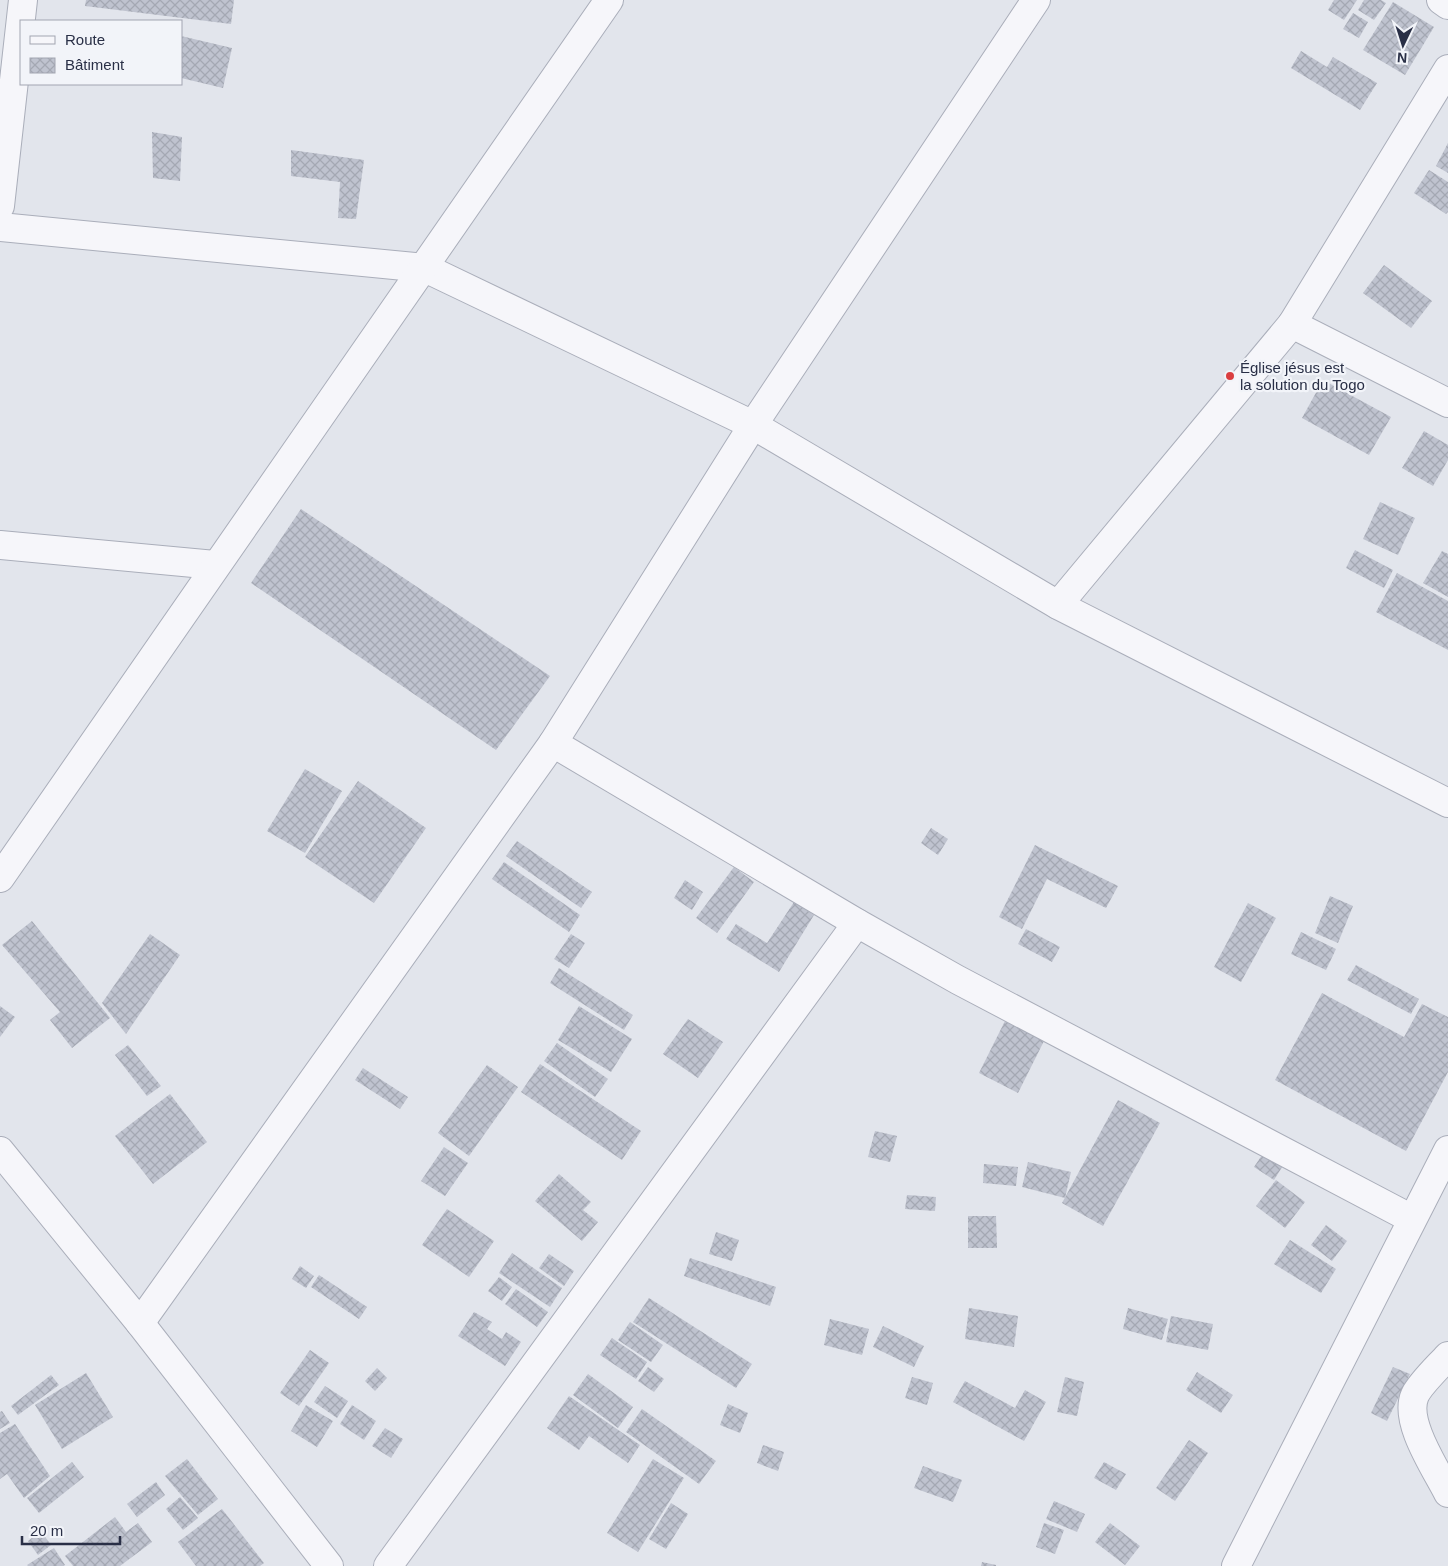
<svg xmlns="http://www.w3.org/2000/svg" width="1448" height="1566" font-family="Arial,sans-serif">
<defs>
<pattern id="building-cross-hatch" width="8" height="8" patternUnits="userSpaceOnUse" patternTransform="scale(1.25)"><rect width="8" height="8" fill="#bfc3cf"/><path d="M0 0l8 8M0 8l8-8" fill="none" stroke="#a4a8b3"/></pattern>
</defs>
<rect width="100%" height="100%" fill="#e2e5ec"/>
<g fill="url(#building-cross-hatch)">
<polygon points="86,0 234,0 231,24 85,6"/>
<polygon points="1334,0 1357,0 1344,20 1328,10"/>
<polygon points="1364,0 1381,0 1386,3 1374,20 1358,10"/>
<polygon points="1393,2 1434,27 1405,75 1363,50"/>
<polygon points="1353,13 1368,22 1359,38 1343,29"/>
<polygon points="181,36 232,48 223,88 181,78"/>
<polygon points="1301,51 1327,67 1333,57 1377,83 1360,110 1291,68"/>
<polygon points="152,132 182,137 180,181 153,178"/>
<polygon points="1448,143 1448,173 1436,166"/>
<polygon points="291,150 364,160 356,219 338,218 340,182 291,176"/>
<polygon points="1429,170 1448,182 1448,212 1446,214 1414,193"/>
<polygon points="1384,265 1432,301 1411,328 1363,293"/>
<polygon points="1323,380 1391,417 1369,455 1302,418"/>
<polygon points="1424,431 1448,445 1448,460 1433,486 1402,468"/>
<polygon points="1380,502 1415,518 1398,555 1363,539"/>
<polygon points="301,509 550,676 496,750 251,583"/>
<polygon points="1355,550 1393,570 1384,588 1346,568"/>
<polygon points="1442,551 1448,554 1448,597 1423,583"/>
<polygon points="1397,573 1448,601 1448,650 1376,612"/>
<polygon points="305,769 342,791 305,853 267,831"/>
<polygon points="358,781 426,828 374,903 305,857"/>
<polygon points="931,828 948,839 938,855 921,843"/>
<polygon points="517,841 592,892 581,908 506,856"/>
<polygon points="1035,845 1118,886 1106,908 1047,879 1022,929 999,917"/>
<polygon points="504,862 580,915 569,932 492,879"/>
<polygon points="734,867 754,882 717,933 696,918"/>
<polygon points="685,880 703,892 692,910 674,898"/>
<polygon points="1330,896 1353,906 1338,943 1315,933"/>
<polygon points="794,902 814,915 779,972 726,939 736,924 767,943"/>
<polygon points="1248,903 1276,918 1241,982 1214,967"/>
<polygon points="32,921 110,1018 72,1048 50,1020 60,1012 2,945"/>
<polygon points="1026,929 1060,947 1052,962 1018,944"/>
<polygon points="1301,932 1336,949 1326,970 1291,954"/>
<polygon points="150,934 180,955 126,1034 102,1003"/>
<polygon points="571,934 585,943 569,968 554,959"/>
<polygon points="1356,965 1419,999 1411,1014 1347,980"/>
<polygon points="559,968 633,1015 624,1030 550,983"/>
<polygon points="1322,993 1404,1037 1422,1004 1448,1017 1448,1072 1406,1151 1275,1080"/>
<polygon points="0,1006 15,1017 0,1037"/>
<polygon points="579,1006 632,1039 611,1072 558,1040"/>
<polygon points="688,1019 723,1042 698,1078 663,1054"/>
<polygon points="1005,1021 1044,1041 1018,1093 979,1073"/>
<polygon points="557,1043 608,1079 595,1097 544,1061"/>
<polygon points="128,1045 161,1086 147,1096 115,1055"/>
<polygon points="540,1064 641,1131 622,1160 521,1092"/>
<polygon points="487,1065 518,1087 469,1156 438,1133"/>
<polygon points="363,1068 408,1097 400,1109 355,1080"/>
<polygon points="170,1094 207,1142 153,1184 115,1136"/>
<polygon points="1118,1100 1160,1123 1103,1226 1062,1203"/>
<polygon points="875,1131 897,1136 890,1162 868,1157"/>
<polygon points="444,1147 468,1163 445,1196 421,1181"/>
<polygon points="1264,1152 1284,1164 1274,1180 1254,1167"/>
<polygon points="1028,1162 1071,1172 1065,1198 1022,1187"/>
<polygon points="984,1164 1018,1167 1016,1186 983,1183"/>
<polygon points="559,1174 591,1202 583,1210 598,1222 582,1241 535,1201"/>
<polygon points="1276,1180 1305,1202 1285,1228 1256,1206"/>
<polygon points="907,1195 936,1197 935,1211 905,1209"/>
<polygon points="447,1209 494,1241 469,1277 422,1245"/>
<polygon points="968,1216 996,1216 997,1248 968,1248"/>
<polygon points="1326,1225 1347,1241 1332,1261 1311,1245"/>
<polygon points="716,1232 739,1240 732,1261 709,1254"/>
<polygon points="1290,1240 1336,1269 1321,1293 1274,1264"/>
<polygon points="512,1253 562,1288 550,1307 499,1273"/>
<polygon points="549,1254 574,1271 564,1286 539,1268"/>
<polygon points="690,1258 776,1287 770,1306 684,1276"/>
<polygon points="300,1266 314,1276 306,1288 292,1279"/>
<polygon points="319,1275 367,1307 359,1319 311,1287"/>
<polygon points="499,1277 512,1287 502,1301 488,1291"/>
<polygon points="516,1289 548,1312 537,1327 505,1304"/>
<polygon points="649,1298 752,1364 736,1388 633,1322"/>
<polygon points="969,1308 1018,1316 1014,1347 965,1339"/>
<polygon points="1128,1308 1168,1319 1162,1340 1123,1329"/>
<polygon points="474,1312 492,1322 487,1329 502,1339 506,1332 521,1342 505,1366 458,1336"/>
<polygon points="1171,1316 1213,1324 1208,1350 1166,1342"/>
<polygon points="830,1319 869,1329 862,1355 824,1345"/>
<polygon points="630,1322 663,1345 651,1362 618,1340"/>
<polygon points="883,1326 924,1346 914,1367 873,1347"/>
<polygon points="612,1338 647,1362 636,1379 600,1355"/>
<polygon points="310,1350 329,1363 299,1406 280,1393"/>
<polygon points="648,1367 664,1379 654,1392 638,1381"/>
<polygon points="1393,1367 1410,1374 1387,1421 1371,1413"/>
<polygon points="377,1368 387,1378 375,1391 365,1381"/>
<polygon points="1197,1372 1233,1395 1221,1413 1186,1390"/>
<polygon points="86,1373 113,1417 62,1449 35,1405"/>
<polygon points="588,1374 633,1407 618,1428 573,1395"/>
<polygon points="51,1375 59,1385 18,1415 11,1406"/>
<polygon points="912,1377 933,1383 927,1405 905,1398"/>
<polygon points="1065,1377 1084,1382 1077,1416 1057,1412"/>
<polygon points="965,1381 1015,1408 1025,1390 1046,1402 1024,1441 953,1402"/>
<polygon points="325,1386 348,1401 337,1418 314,1402"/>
<polygon points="569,1396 640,1445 628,1463 589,1436 579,1450 547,1428"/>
<polygon points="728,1404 748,1413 740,1433 720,1425"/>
<polygon points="306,1405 333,1421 317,1447 291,1431"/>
<polygon points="352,1405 376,1421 364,1440 340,1424"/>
<polygon points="642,1409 716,1461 699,1484 626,1432"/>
<polygon points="2,1411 10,1423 0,1429 0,1412"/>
<polygon points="15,1424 50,1476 24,1498 7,1474 0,1479 0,1433"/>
<polygon points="385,1428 403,1439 391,1458 372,1446"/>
<polygon points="1189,1440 1208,1453 1175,1501 1156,1488"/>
<polygon points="763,1445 784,1452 778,1471 757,1463"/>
<polygon points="187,1459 218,1499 198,1515 165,1476"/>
<polygon points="653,1459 684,1478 638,1552 607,1533"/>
<polygon points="72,1462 84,1477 39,1513 27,1498"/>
<polygon points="1104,1462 1126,1474 1116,1490 1094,1478"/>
<polygon points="923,1466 962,1480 953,1502 914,1488"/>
<polygon points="156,1482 165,1495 137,1517 127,1504"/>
<polygon points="180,1497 198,1518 183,1530 166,1509"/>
<polygon points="1054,1501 1085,1514 1077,1532 1046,1519"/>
<polygon points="671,1503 688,1514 666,1549 649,1539"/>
<polygon points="222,1509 264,1563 260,1566 196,1566 178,1542"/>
<polygon points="115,1517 126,1532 138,1523 152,1542 120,1566 73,1566 65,1556"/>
<polygon points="1044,1523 1064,1530 1055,1554 1036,1547"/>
<polygon points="1110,1523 1140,1546 1125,1565 1095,1542"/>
<polygon points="41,1531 51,1545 38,1555 28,1541"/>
<polygon points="54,1548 65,1565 63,1566 28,1566 27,1565"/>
<polygon points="982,1562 996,1565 996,1566 981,1566"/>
</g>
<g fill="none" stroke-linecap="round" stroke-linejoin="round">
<g stroke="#aaaeba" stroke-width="30">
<g id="minor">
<polyline points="1441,0 1448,5"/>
<polyline points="0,206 23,0"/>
<polyline points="0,227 425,268 753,425 1058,605 1448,803"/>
<polyline points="1292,324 1448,403"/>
<polyline points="0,545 215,565"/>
<polyline points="1058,605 1292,324 1448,69"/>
<polyline points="553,743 857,923 958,980 1412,1219"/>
<path d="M0 878C202 585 407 293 609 0"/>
<polyline points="0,1151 140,1323 329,1566"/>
<polyline points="140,1323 553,743 753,425 1036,0"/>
<path d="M1448 1356C1439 1366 1420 1384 1415 1395 1403 1421 1436 1469 1448 1493"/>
<polyline points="388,1566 857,923"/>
<polyline points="1236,1566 1448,1150"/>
</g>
</g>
<use href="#minor" stroke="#f6f6fa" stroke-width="28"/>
</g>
<circle fill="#da3e40" stroke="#f2f4f9" stroke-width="2" cx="1230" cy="376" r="5"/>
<g text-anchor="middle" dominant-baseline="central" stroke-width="4.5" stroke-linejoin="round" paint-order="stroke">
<g font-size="15" fill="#292f46" stroke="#f2f4f9" text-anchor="start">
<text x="1240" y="367">Église jésus est<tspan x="1240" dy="17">la solution du Togo</tspan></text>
</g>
</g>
<rect x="20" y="20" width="162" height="65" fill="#f2f4f9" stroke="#a2a5b1"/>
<rect x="30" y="36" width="25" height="8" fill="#f6f6fa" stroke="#a2a5b1"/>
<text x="65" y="45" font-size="15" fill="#292f46">Route</text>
<rect x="30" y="58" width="25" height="15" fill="url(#building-cross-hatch)" stroke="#a2a5b1"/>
<text x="65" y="70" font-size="15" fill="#292f46">Bâtiment</text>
<g transform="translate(1403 45) rotate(184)" stroke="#f2f4f9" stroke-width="4" paint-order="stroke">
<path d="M0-4L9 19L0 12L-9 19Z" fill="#292f46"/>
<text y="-8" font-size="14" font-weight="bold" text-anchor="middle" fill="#292f46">N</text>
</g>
<path d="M22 1536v8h98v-8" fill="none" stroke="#292f46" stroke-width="2.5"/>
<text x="30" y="1536" font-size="15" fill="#292f46" stroke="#f2f4f9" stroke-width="4" paint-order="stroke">20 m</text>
</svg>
